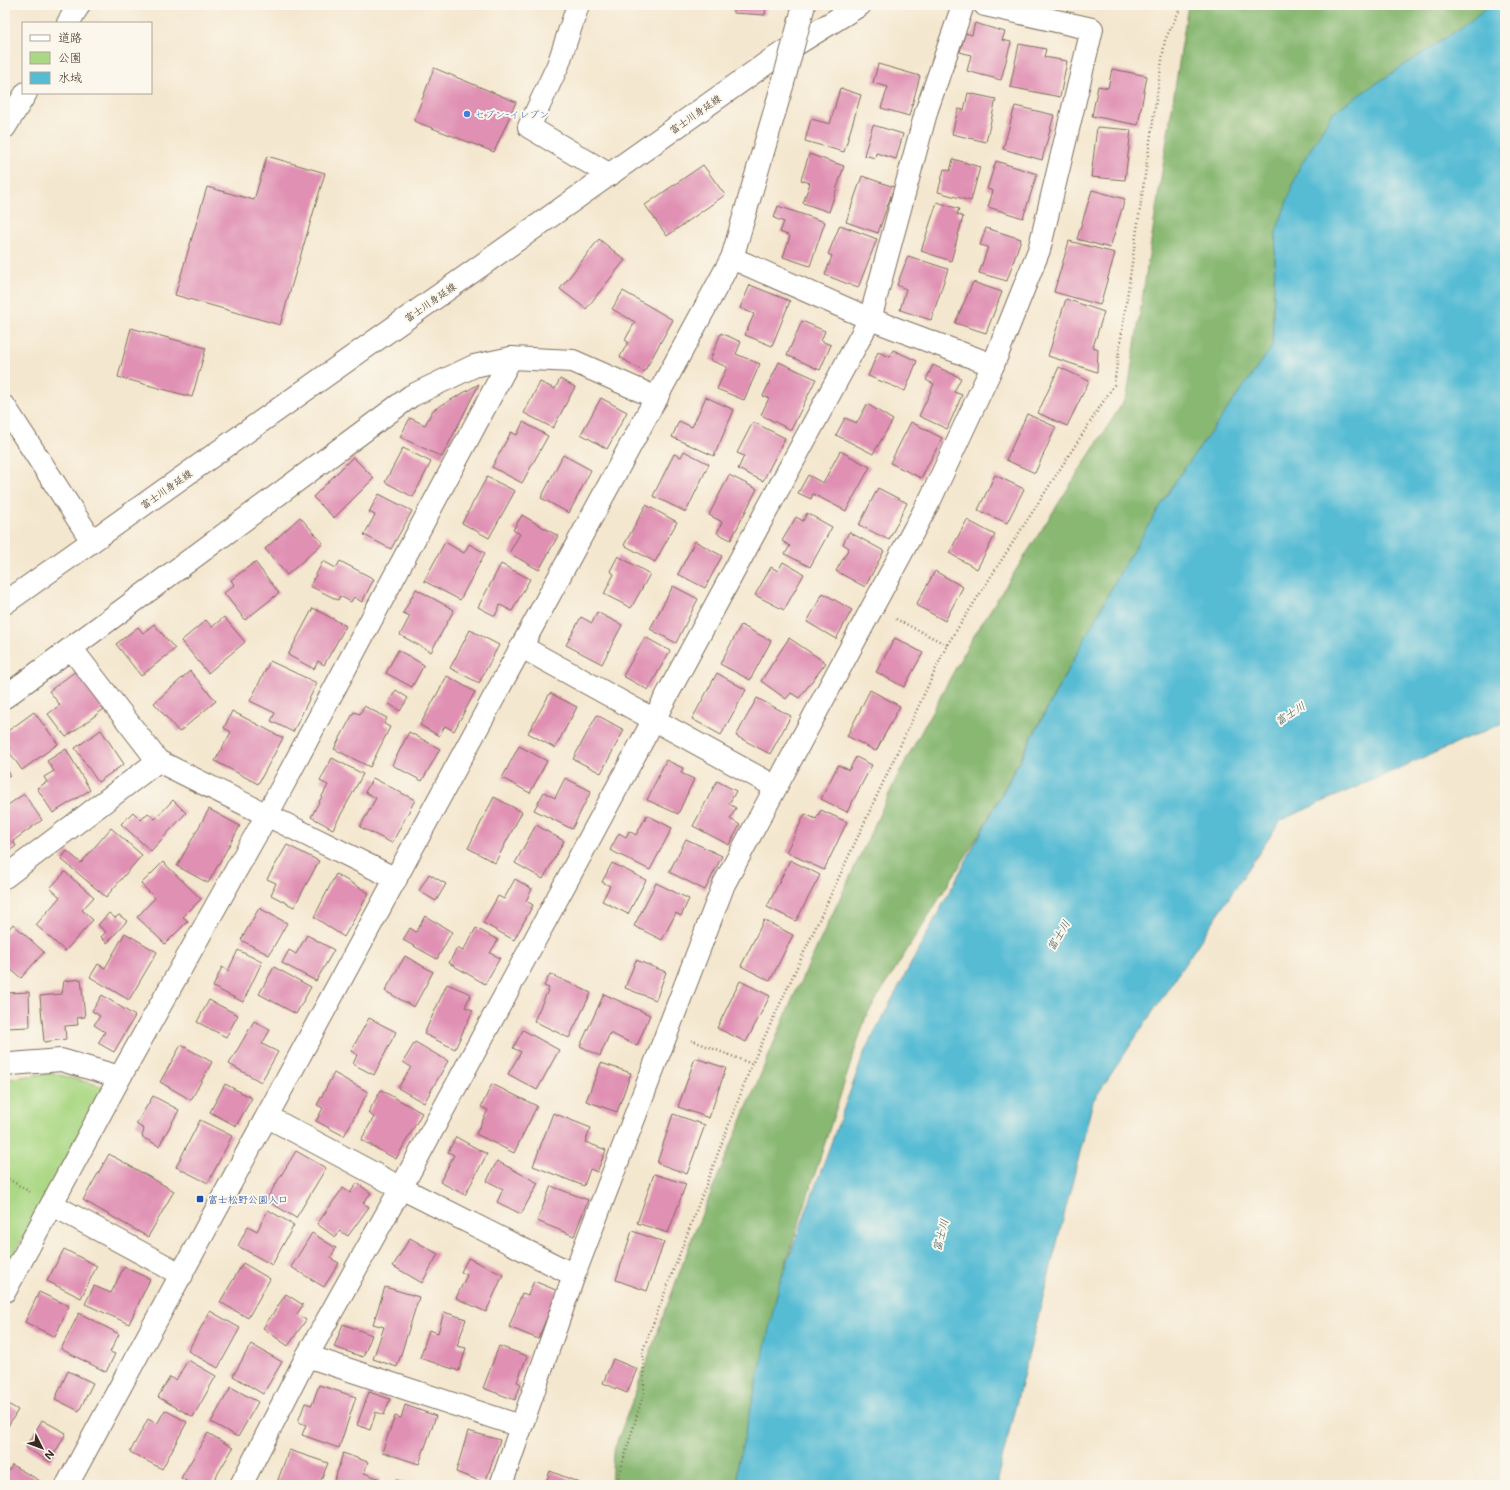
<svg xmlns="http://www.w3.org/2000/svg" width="1510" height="1490" font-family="Mali,'Klee One',sans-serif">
<rect width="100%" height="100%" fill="#fbf7ec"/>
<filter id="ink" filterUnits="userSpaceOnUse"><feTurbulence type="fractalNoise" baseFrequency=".025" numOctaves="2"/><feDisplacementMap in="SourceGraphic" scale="8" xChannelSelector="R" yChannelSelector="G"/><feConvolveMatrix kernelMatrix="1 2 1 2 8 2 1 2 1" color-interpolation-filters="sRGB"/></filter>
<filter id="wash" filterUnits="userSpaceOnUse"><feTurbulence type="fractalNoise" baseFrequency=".012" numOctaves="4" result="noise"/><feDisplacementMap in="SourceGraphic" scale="16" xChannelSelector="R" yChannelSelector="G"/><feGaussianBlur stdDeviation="0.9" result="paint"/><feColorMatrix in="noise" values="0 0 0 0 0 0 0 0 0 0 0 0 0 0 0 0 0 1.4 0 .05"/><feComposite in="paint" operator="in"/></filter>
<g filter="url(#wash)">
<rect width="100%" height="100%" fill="#f4e7cf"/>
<polygon fill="#abd885" stroke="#738152" points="52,1073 105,1087 5,1270 5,1079"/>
<polygon fill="#88b872" stroke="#627148" points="1188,5 1505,5 1276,232 1272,347 1066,673 982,830 866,1016 779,1285 741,1485 611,1485 613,1453 694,1233 792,1000 898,775 968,645 1127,396"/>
<polygon fill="#56bcd4" stroke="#487379" points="1489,5 1505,5 1505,722 1281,820 1093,1101 998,1475 998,1485 737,1485 738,1464 779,1285 866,1048 1123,567 1177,479 1272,347 1276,232 1299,168 1333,112 1468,23"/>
<g id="blocks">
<g fill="#e090b3">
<polygon points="733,5 766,5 765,15 733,13"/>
<polygon points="975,23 1005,32 1002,40 1011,42 1001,80 967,71 971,55 960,52 965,33 972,35"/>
<polygon points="1019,44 1046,49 1044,57 1067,61 1060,97 1010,87"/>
<polygon points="878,64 920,76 909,116 881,108 888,87 873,83"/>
<polygon points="434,68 516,102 494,152 414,121"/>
<polygon points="1112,69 1147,76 1138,125 1092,116 1098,86 1108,88"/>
<polygon points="840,88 861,95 844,152 805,141 811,119 830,124"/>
<polygon points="968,93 996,99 986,142 952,134 958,109 964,110"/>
<polygon points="1015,106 1054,115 1042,160 1003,149"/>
<polygon points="873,125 903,134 896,159 876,153 875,158 864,155"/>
<polygon points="1097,127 1131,130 1125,180 1091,177"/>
<polygon points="809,154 844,166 829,212 803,203 810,183 801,180"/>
<polygon points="267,156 325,173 280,325 175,295 207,187 254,200"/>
<polygon points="953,159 980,167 971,201 938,192 944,169 950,171"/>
<polygon points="996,161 1037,174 1023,218 988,207 993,191 987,189"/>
<polygon points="703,165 725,195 667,236 645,205"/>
<polygon points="862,176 894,187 878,233 846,222"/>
<polygon points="1092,190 1125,199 1110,248 1077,239"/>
<polygon points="937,202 959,209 957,214 963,217 951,261 921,251"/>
<polygon points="778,206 825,222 810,266 783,257 790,236 780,232 784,222 774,218"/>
<polygon points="840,225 877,239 858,288 825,275 832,256 828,254"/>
<polygon points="986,228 1021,239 1007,281 979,273 988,247 980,245"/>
<polygon points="599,239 625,260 586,309 560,289"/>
<polygon points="1069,241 1115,253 1100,305 1054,292"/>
<polygon points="908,256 948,269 931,320 900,310 906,289 897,285"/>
<polygon points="973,282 1002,292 986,333 955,323"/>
<polygon points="750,285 790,301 772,346 745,335 754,314 740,308"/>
<polygon points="623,291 673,320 644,372 620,357 628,342 625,340 635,322 612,309"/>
<polygon points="1066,299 1104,312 1093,347 1098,349 1097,372 1048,356"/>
<polygon points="802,321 825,331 821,341 831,345 820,370 787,355"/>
<polygon points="131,328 206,348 192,397 118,377"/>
<polygon points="721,333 741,342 736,354 760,364 744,400 717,389 727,367 710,360"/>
<polygon points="893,350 917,361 905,391 868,376 878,352 890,357"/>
<polygon points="779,362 816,379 791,430 761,415 769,398 763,396"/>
<polygon points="933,365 961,378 954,392 962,395 947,429 919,416 934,384 926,380"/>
<polygon points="1059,367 1089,381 1067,426 1038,413"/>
<polygon points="560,379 575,387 553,428 524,413 540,382 555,389"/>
<polygon points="479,384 442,457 400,437 410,418 425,425 433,410"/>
<polygon points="706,397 734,410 714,456 672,437 679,421 692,427"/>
<polygon points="601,398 627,412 607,449 581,434"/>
<polygon points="867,404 893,420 873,454 836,435 845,418 857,423"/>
<polygon points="1027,414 1056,427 1035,473 1006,460"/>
<polygon points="523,422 548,436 522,483 492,467 511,432 517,435"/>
<polygon points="753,422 785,438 763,481 738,469 744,456 737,453"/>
<polygon points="911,422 942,438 921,478 890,463"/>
<polygon points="403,448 431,462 413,497 385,482"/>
<polygon points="684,451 709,464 686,512 653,496 674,454 681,457"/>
<polygon points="840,451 870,467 846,511 813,494 811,499 798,493 808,475 823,483"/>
<polygon points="563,455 591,470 569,513 541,498"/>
<polygon points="353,457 374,478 334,518 313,497"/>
<polygon points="729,475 757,489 731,540 717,533 722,522 709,515"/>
<polygon points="995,475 1024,489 1007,523 978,510"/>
<polygon points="487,477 515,491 489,538 462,523"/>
<polygon points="878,488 907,503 889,540 859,525"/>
<polygon points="379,494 412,511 391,549 364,535 375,515 369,512"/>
<polygon points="646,505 677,522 655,562 624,545"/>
<polygon points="807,513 832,527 810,567 785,554 790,546 782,541 796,517 803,521"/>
<polygon points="522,515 558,536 539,570 509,553 520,534 513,530"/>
<polygon points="300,517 323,543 287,575 265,549"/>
<polygon points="967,520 995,535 977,569 949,553"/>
<polygon points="849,532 884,551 865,587 836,571 849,548 843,544"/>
<polygon points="695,541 722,556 705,588 678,574"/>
<polygon points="445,542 464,553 469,544 485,553 460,600 424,581"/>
<polygon points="618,556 650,574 631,608 604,594 614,574 610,571"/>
<polygon points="323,561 336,568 340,561 374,579 362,602 354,597 351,602 340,596 338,600 310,586"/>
<polygon points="255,562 279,593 245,620 224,593 234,585 231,580"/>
<polygon points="783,562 804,574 784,610 755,595 771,567 778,571"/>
<polygon points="501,564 530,579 512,611 500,605 495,616 478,607"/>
<polygon points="935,571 963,587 945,621 916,605"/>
<polygon points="673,586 698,599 676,643 650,629"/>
<polygon points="416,589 454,610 431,652 400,635 410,616 403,613"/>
<polygon points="823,593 852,610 836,639 807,622"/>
<polygon points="313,608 346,626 324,665 318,661 314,669 288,655"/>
<polygon points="597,612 622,625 602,664 566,645 581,617 592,623"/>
<polygon points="224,617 245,642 208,673 181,641 206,620 212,627"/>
<polygon points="154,624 175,649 141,676 116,644 138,627 143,633"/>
<polygon points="741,625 771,641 750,680 720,664"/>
<polygon points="470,630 499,645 479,683 450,668"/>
<polygon points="645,637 670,651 648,690 623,676"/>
<polygon points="789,638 826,663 799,698 791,693 786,699 761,681"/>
<polygon points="895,638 923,653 904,687 876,672"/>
<polygon points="398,650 424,665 412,687 386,673"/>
<polygon points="270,661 317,683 293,732 271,721 275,713 250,701"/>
<polygon points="76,671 104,709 66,737 48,714 60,705 49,691"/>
<polygon points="190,671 216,701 179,732 154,703"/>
<polygon points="717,673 746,690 721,735 692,719"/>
<polygon points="447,676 475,692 454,731 445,726 439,736 420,725"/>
<polygon points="396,690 408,698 400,711 388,703"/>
<polygon points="870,690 900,706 876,751 847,736"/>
<polygon points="550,693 577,707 555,748 528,733"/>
<polygon points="757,698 791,716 770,754 736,736"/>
<polygon points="364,706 387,718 384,724 390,727 370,767 334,749 354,712 360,714"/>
<polygon points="232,711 283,738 258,784 215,761 231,732 224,728"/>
<polygon points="34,712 58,744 22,770 5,746 5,733"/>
<polygon points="597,715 624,730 601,773 573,759"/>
<polygon points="101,730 124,764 98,782 75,748"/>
<polygon points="409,732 440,749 422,781 392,765"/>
<polygon points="519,746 547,761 530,793 502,778"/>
<polygon points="66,749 90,790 53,813 37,788 47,782 44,777 54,771 47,761"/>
<polygon points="856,757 872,765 847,812 821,799 838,765 849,770"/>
<polygon points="332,758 363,774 333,829 311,817 328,785 320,781"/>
<polygon points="666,760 683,768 681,773 694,779 678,814 647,800"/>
<polygon points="5,768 10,775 5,778"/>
<polygon points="373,778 415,800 392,843 360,827 376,798 365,792"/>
<polygon points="565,778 591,791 572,829 534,810 544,792 555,798"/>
<polygon points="717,781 736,791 729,804 736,808 730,819 740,825 729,845 693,826"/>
<polygon points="24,794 42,820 13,841 16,846 5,854 5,807"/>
<polygon points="494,797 522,812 495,863 468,848"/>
<polygon points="173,800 186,813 151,851 121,824 133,812 141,820 148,813 155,819"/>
<polygon points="209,809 240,826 208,883 177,866"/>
<polygon points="821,810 847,822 824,870 786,852 805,814 816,819"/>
<polygon points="647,815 672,828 650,870 610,850 619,833 626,837 629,831 636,835"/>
<polygon points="536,825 564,841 543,879 515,863"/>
<polygon points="111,828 142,855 106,897 61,859 67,851 81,863"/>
<polygon points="686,839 722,856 705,890 669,872"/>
<polygon points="287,845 319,861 294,907 271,895 276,883 267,879"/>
<polygon points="790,860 820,875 796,921 767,907"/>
<polygon points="163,862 201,899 183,917 188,921 165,944 137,917 155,898 141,884"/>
<polygon points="612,863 646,880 628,914 602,901 610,886 602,882"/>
<polygon points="65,872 94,897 82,910 93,920 65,951 36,925 60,897 50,888"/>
<polygon points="336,874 369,893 344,937 314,917"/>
<polygon points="429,874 446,884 436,901 419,891"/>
<polygon points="515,879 532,889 526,901 533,905 514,940 483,923 498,896 504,899"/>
<polygon points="656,883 689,899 681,916 676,913 662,940 634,926"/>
<polygon points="259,908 287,923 269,955 241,940"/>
<polygon points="109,913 115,918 119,915 127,921 107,943 101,937 106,932 98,925"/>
<polygon points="425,916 452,932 437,959 403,940 410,928 416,932"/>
<polygon points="764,920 793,935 770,981 741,966"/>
<polygon points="13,924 44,952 21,978 8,967 5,970 5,934"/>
<polygon points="476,928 498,940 490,953 500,958 485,984 449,963 457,948 463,951"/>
<polygon points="125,933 157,952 129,1000 90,977 98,964 105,968"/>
<polygon points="307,935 334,950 316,981 282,963 289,950 296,954"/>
<polygon points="238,950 262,962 243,1002 213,987 222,967 228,971"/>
<polygon points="405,956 433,972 414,1007 385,991"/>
<polygon points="636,960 666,972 656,1000 625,988"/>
<polygon points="274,967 311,987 296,1014 259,994"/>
<polygon points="550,974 591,993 569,1038 534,1021 549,988 544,986"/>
<polygon points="81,979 85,1017 77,1018 78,1025 65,1026 66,1039 44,1042 40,996 62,994 64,981"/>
<polygon points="740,981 770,996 746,1042 717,1028"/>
<polygon points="447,984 471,994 465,1007 473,1010 455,1049 424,1034"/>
<polygon points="29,992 30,1027 5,1028 5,993"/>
<polygon points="604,994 650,1015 637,1046 610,1033 600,1056 580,1046"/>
<polygon points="102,995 135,1016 114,1052 98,1043 105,1032 94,1025 100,1016 92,1011"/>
<polygon points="209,1000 238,1015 226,1037 197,1022"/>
<polygon points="369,1018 396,1032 374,1075 353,1064 357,1055 351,1051"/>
<polygon points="254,1021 270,1030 262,1044 278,1052 261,1082 229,1064"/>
<polygon points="523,1030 559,1050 537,1090 508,1074 521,1052 513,1048"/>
<polygon points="415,1042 448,1061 424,1103 398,1088 411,1067 403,1062"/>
<polygon points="181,1045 212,1062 191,1100 160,1082"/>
<polygon points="695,1058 726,1068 709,1118 678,1107"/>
<polygon points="601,1063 631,1073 617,1112 586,1101"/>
<polygon points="334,1073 368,1092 344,1136 316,1121 323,1108 317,1105"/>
<polygon points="225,1084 252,1098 236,1126 210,1112"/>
<polygon points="492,1084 537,1106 514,1153 476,1134 488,1110 481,1107"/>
<polygon points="381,1090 422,1113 396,1159 361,1140 374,1117 368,1113"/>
<polygon points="153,1096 179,1110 159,1146 142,1137 144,1129 136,1124"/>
<polygon points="553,1113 591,1128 585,1142 606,1150 597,1172 590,1169 584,1186 533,1166"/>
<polygon points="673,1114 705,1125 687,1174 657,1163"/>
<polygon points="200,1120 232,1136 208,1183 176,1167"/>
<polygon points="456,1137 487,1154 465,1195 440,1182 454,1155 448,1152"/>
<polygon points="296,1151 326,1168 296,1218 266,1200"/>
<polygon points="109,1154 174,1191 148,1237 83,1200"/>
<polygon points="497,1161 538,1183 521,1214 497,1202 503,1189 487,1181"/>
<polygon points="654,1174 686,1184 668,1233 637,1223"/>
<polygon points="357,1183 371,1193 363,1203 369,1207 348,1236 340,1231 335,1237 317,1224 343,1188 350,1193"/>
<polygon points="551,1186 588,1200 574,1236 537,1221"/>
<polygon points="268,1210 294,1225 272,1265 238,1246 248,1226 257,1231"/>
<polygon points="632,1231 664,1242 647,1291 616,1280"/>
<polygon points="312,1233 336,1248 330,1258 339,1263 324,1287 291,1267"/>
<polygon points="410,1238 438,1254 422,1283 393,1266"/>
<polygon points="64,1249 97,1266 81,1298 47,1281"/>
<polygon points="468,1258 503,1275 486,1312 456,1298 467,1275 461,1272"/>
<polygon points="243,1263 270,1279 248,1318 220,1302"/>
<polygon points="124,1267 150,1279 129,1324 85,1304 94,1286 111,1293"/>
<polygon points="534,1281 558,1291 538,1339 509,1327 522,1293 528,1295"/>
<polygon points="385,1287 419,1297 397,1367 373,1359 384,1327 373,1324"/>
<polygon points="39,1292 69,1306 55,1337 25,1322"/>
<polygon points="286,1294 303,1305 297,1314 306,1320 288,1346 263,1328"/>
<polygon points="210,1311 240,1328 218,1368 188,1351"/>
<polygon points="444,1312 466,1319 457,1346 466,1348 459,1371 420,1358 429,1330 438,1333"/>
<polygon points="79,1313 119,1334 110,1352 115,1354 106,1372 61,1349"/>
<polygon points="343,1324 372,1335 363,1357 334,1347"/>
<polygon points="251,1344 282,1362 263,1394 233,1376"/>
<polygon points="499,1346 527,1356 517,1382 521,1384 515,1400 483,1388"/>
<polygon points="613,1359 637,1369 627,1393 603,1383"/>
<polygon points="188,1360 216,1376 193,1417 158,1397 170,1377 176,1380"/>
<polygon points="68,1371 93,1383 79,1411 55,1399"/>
<polygon points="319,1385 356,1397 339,1448 302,1435 306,1425 298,1422 305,1403 312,1405"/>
<polygon points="231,1387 258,1402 238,1437 211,1422"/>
<polygon points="369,1392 390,1399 384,1415 376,1412 370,1430 357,1425"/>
<polygon points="5,1402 18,1410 5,1431"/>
<polygon points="405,1405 436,1416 419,1464 382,1452 395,1416 401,1418"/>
<polygon points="165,1410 187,1422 162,1469 130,1452 148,1419 157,1424"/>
<polygon points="42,1420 66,1433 50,1462 26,1448"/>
<polygon points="468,1431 500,1440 485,1483 456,1472"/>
<polygon points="208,1433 233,1448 211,1485 193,1485 181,1478"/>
<polygon points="289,1450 328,1463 319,1485 276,1485"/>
<polygon points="343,1453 368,1462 364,1473 380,1479 378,1485 333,1485"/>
<polygon points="12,1465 42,1482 40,1485 5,1485 5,1478"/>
<polygon points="550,1471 585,1485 545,1485"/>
<polygon points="396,1480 411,1485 395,1485"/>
</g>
</g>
</g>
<g filter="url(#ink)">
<use href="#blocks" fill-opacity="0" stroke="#7c6c5c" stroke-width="1"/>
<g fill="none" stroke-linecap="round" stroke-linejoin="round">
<g stroke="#7c6c5c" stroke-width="24">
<g id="street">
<polyline points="578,5 558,65 529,127 610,175"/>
<polyline points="68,23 79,5"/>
<polyline points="5,127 26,93"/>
<polyline points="732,258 870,319 993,365"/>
<polyline points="5,407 92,541"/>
<polyline points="522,647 776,787"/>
<polyline points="71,648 158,761 396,879"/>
<polyline points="5,697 411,396 474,366 511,358 573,361 657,398"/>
<polyline points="5,877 158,761"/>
<polyline points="5,1066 11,1064 61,1060 120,1077"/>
<polyline points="268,1117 401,1188 574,1275"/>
<polyline points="53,1205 182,1275"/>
<polyline points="5,1291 120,1077 267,815 511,358"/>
<polyline points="307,1356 520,1426"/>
<polyline points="241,1485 307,1356 401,1188 870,319 927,109 963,5"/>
<polyline points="501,1485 574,1275 724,884 931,498 993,365 1039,250 1092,29 985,5"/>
</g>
</g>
<g stroke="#7c6c5c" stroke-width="24">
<polyline id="secondary" points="67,1485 732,258 783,83"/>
</g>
<g stroke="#7c6c5c" stroke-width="24">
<polyline id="primary" points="5,603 771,60 860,5"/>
</g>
<g stroke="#7c6c5c" stroke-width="2.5" stroke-dasharray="1 3" stroke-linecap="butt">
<polyline points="896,619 947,645"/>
<polyline points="691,1040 752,1064"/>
<polyline points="5,1177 30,1192"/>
<polyline points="616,1485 644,1392 643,1350 752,1064 947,645 1114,385 1165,40 1182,5"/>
</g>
<use href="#street" stroke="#fff" stroke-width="22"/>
<use href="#secondary" stroke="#fff" stroke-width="22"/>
<use href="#primary" stroke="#fff" stroke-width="22"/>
<g stroke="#7c6c5c" stroke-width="24" stroke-linecap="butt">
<polyline id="secondary-bridge" points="783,83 804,5"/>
</g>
<use href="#secondary-bridge" stroke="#fff" stroke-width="22"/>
</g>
</g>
<circle fill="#3f7fe0" stroke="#fbf7ec" stroke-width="1.5" cx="467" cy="114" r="4"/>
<rect fill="#1a4fb4" stroke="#fbf7ec" stroke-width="1.5" x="196" y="1195" width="8" height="8" rx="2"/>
<g text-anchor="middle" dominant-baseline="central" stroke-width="4" stroke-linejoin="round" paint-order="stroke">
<g font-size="10" fill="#366cbe" stroke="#fbf7ec" text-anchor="start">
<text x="475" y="114">セブン-イレブン</text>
</g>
<g font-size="10" fill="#3b2a1e" stroke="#fbf7ec">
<text transform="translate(695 114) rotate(-35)">富士川身延線</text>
<text transform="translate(430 302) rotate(-35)">富士川身延線</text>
<text transform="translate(166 489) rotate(-35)">富士川身延線</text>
</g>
<g font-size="10" fill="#164399" stroke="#fbf7ec" text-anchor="start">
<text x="208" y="1199">富士松野公園入口</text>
</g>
<g font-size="11" font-style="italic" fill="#445d5e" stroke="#fbf7ec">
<text transform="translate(1290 713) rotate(-33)">富士川</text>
<text transform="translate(1058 935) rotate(-59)">富士川</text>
<text transform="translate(940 1235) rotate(-76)">富士川</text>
</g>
</g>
<rect width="1510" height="1490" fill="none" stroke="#fbf7ec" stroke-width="20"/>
<rect x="22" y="22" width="130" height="72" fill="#fbf7ec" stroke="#aea59a"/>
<rect x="30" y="35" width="20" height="6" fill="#ffffff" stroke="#aea59a"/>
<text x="58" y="42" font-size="12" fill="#3b2a1e">道路</text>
<rect x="30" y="52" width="20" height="12" fill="#abd885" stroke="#aea59a"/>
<text x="58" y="62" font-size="12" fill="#3b2a1e">公園</text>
<rect x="30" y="72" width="20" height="12" fill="#56bcd4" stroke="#aea59a"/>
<text x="58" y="82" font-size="12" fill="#3b2a1e">水域</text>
<g transform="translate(42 1448) rotate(132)" stroke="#fbf7ec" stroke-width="3" paint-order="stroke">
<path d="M0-3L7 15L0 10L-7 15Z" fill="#3b2a1e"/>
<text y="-6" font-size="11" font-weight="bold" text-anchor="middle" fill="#3b2a1e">N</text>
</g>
</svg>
